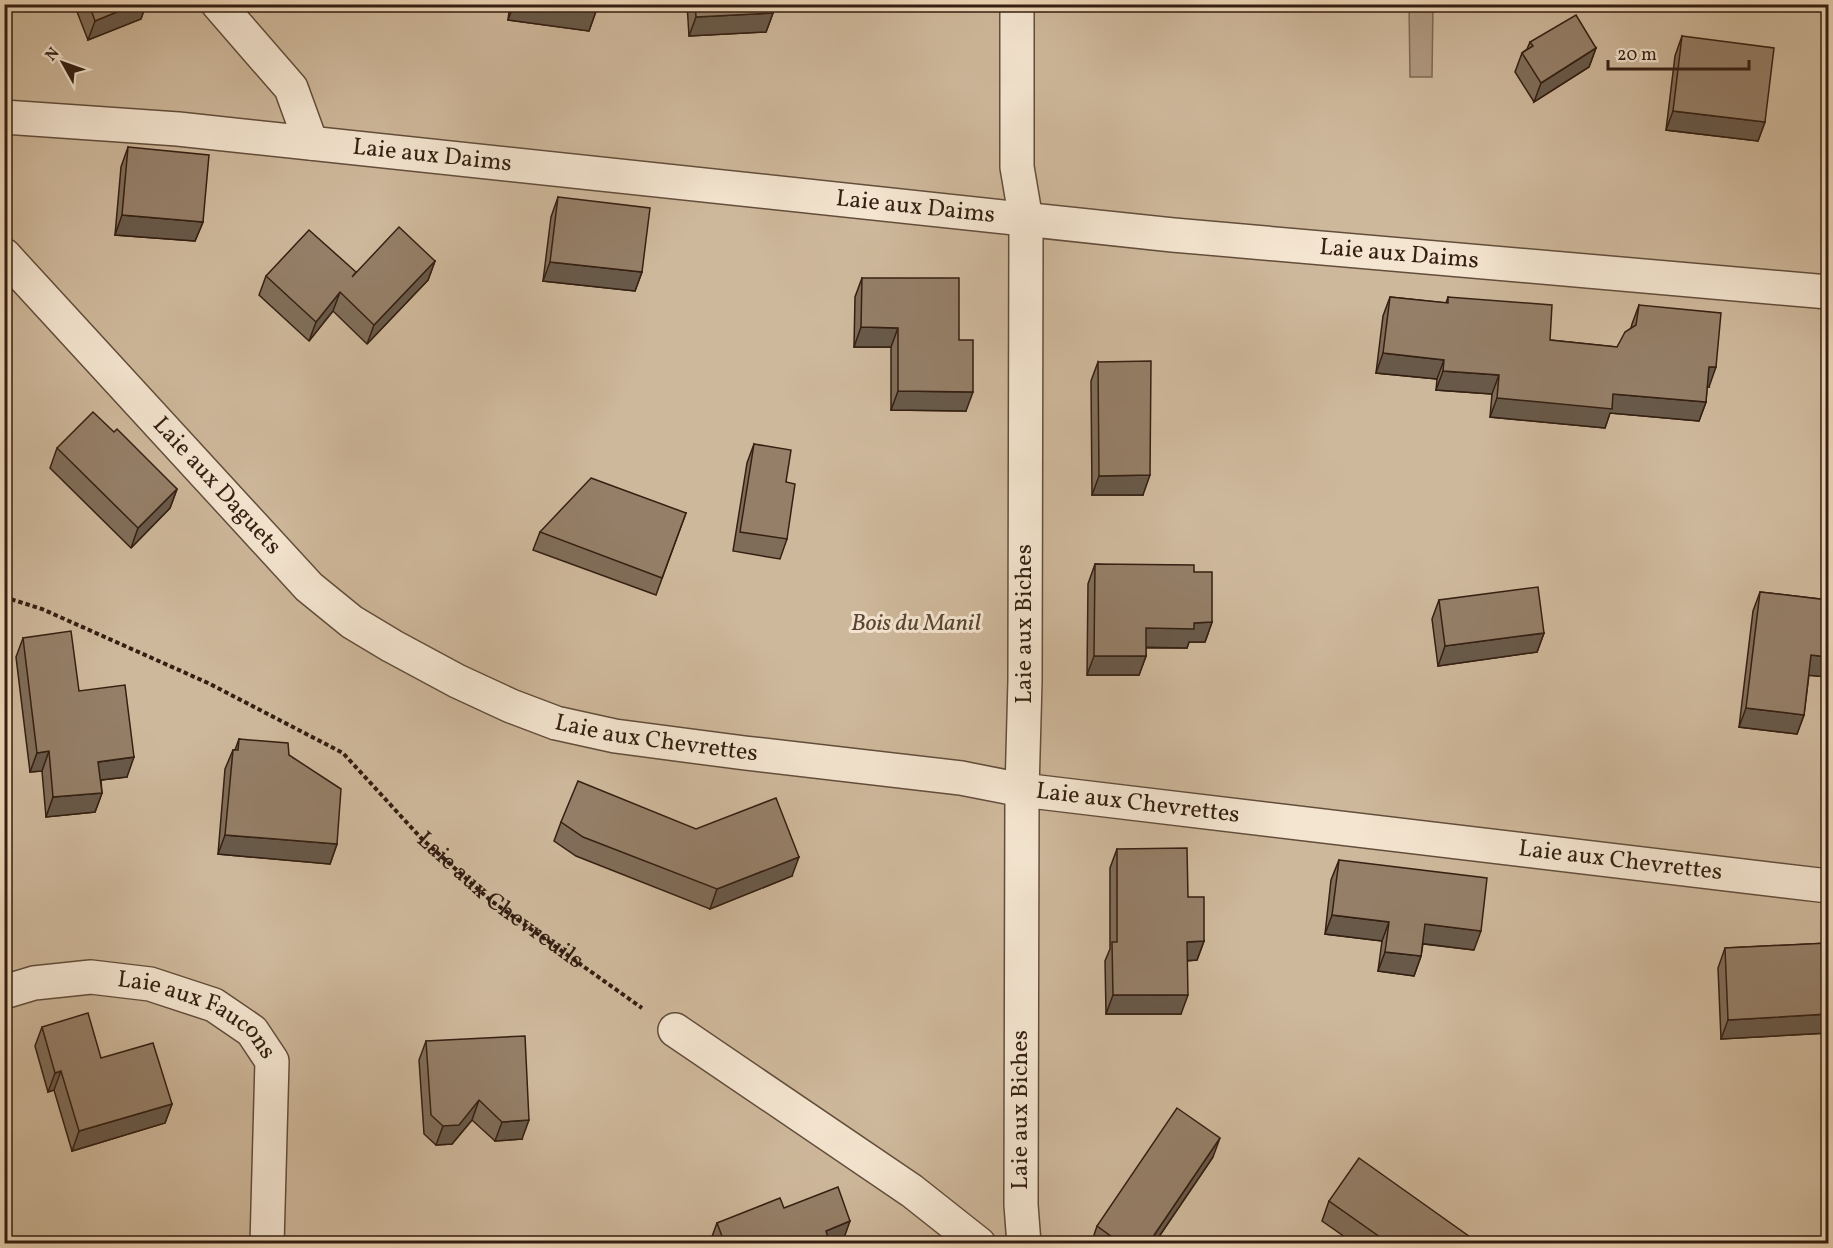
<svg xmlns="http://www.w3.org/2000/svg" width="1833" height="1248" font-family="Vollkorn,serif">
<rect width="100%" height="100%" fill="#eed7b7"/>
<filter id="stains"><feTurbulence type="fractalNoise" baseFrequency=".00333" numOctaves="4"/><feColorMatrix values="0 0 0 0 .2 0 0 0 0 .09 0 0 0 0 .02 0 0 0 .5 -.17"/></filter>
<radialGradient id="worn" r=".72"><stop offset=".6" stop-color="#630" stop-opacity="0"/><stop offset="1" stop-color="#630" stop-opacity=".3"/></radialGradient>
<rect fill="#ceb89b" stroke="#816c56" stroke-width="1.5" x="5" y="5" width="1823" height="1238"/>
<polygon fill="#af987f" stroke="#7e6853" stroke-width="1.5" points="1409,5 1433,5 1432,77 1410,77"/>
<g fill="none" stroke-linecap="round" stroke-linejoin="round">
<g stroke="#624d3b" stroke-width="36">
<g id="street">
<polyline points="218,4 291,88 311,143"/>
<polyline points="1017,4 1017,167 1026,220 1025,681 1022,790 1021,1205 1024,1244"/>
<path id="s2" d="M4 117 178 129 1173 235 1828 292"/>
<path id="s3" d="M4 255 309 587 352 622 392 646 457 681 511 706 556 723 615 736 745 753 961 778 1022 790 1828 886"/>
<path id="s4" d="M4 992 34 983 91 977 150 984 214 1005 252 1031 272 1061 267 1244"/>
<polyline points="675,1030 912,1191 979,1244"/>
</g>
</g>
<path stroke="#341f12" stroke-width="4" stroke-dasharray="4.5 3" stroke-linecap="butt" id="s1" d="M4 597 42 609 208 683 343 753 421 838 490 900 642 1008"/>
<use href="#street" stroke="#f4e5d0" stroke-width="33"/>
</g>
<g fill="#806d59" stroke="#341f12" stroke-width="1.5">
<polygon points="74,4 146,4 141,19 88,40"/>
<polygon points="510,4 597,4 596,11 589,31 508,20"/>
<polygon points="687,4 773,4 773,13 766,32 689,36"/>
<polygon points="1682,36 1765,122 1758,141 1666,130 1675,56"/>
<polygon points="1530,42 1596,48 1589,67 1534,102 1515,72 1522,53 1527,49"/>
<polygon points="128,147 203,222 195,241 115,235 121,167"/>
<polygon points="558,197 642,272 635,291 543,281 551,217"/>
<polygon points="435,261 428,280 367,344 333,311 309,341 259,295 266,276 356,272"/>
<polygon points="862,278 959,340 966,411 891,410 891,347 854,347 855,297"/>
<polygon points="1390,297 1446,303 1448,297 1550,340 1617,347 1631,328 1632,324 1639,305 1709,387 1707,387 1706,402 1699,421 1610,413 1605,428 1490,417 1492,394 1436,390 1437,379 1376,373 1383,316"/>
<polygon points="1098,362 1143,495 1092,495 1091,381"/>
<polygon points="1828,401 1828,444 1824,443"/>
<polygon points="114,432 177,489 170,508 131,548 50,468 57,448"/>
<polygon points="754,444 786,482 787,539 780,559 733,551 747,463"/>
<polygon points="686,513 656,595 533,550 540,532"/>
<polygon points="1095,564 1194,572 1212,622 1205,642 1189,642 1187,648 1146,648 1146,656 1139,675 1087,675 1088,584"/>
<polygon points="1760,592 1828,600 1828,677 1809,675 1804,715 1797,734 1739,727 1753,611"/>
<polygon points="1439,600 1544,633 1537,652 1438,666 1432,619"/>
<polygon points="23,638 79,691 127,777 101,780 102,793 95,812 46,817 42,771 30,772 16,657"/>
<polygon points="239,739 289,755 337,844 330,864 218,854 225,769 233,750 235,750"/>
<polygon points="561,822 696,829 792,876 710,909 576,856 554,841"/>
<polygon points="1117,849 1188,897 1204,941 1197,960 1187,961 1181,1014 1106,1014 1105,961 1110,949 1110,868"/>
<polygon points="1339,860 1474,950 1423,944 1421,956 1414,976 1378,971 1382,941 1325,934 1331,880"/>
<polygon points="1828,943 1828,1033 1721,1039 1718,968 1725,948"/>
<polygon points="42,1027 101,1058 172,1104 165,1123 72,1151 54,1090 48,1092 35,1046"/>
<polygon points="426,1041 522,1139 495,1141 472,1120 452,1144 436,1145 424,1134 419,1060"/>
<polygon points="1213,1157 1154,1244 1091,1244 1097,1226"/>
<polygon points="1329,1201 1480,1244 1355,1244 1322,1221"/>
<polygon points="784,1208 843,1241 836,1244 711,1244 710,1242 717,1223"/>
</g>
<g fill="#685949" stroke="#341f12" stroke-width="1.5">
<polygon points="136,4 146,4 141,19 88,40 95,21"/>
<polygon points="514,4 543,4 596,11 589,31 508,20"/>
<polygon points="773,13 766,32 689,36 696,17"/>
<polygon points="1596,48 1589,67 1534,102 1541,83"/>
<polygon points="1673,111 1765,122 1758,141 1666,130"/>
<polygon points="122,215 203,222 195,241 115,235"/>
<polygon points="435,261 428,280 367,344 374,325"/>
<polygon points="550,262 642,272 635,291 543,281"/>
<polygon points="340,292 333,311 309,341 316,322"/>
<polygon points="861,327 898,328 891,347 854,347"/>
<polygon points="1383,353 1444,360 1437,379 1376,373"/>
<polygon points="1709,367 1716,367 1709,387 1702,386"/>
<polygon points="1443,371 1499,375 1492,394 1436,390"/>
<polygon points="898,391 973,392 966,411 891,410"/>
<polygon points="1613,394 1706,402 1699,421 1610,413 1605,428 1490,417 1497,398"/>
<polygon points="1828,432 1828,444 1824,443"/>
<polygon points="1150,475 1143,495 1092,495 1099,476"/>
<polygon points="177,489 170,508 131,548 138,528"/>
<polygon points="1212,622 1205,642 1189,642 1187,648 1139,647 1146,628 1194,623"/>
<polygon points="1544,633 1537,652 1438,666 1445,646"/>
<polygon points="1811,655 1828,657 1828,677 1804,675"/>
<polygon points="1094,656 1146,656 1139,675 1087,675"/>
<polygon points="1746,708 1804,715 1797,734 1739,727"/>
<polygon points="49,751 42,771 30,772 37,753"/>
<polygon points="134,757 127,777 91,781 98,762"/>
<polygon points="102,793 95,812 46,817 53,797"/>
<polygon points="225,835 337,844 330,864 218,854"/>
<polygon points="799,857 792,876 710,909 717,889"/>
<polygon points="1332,915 1389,922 1382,941 1325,934"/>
<polygon points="1425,924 1481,931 1474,950 1418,943"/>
<polygon points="1204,941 1197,960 1180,961 1187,942"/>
<polygon points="1385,952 1421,956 1414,976 1378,971"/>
<polygon points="1113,995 1188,995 1181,1014 1106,1014"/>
<polygon points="1828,1014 1828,1033 1721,1039 1728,1020"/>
<polygon points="61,1071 54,1090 48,1092 55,1073"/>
<polygon points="479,1100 472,1120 452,1144 436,1145 443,1126"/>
<polygon points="172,1104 165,1123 72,1151 79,1131"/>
<polygon points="529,1120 522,1139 495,1141 502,1122"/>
<polygon points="1220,1138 1213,1157 1154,1244 1148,1244"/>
<polygon points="850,1221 843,1241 836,1244 821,1244 826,1231"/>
</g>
<g fill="#957f68" stroke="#341f12" stroke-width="1.5">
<polygon points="89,4 136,4 95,21"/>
<polygon points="543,4 597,4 596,11"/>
<polygon points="695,4 773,4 773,13 696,17"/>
<polygon points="1576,15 1596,48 1541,83 1522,53 1533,46 1530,42"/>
<polygon points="1682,36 1774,48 1765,122 1673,111"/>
<polygon points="128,147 209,155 203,222 122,215"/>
<polygon points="558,197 650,208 642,272 550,262"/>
<polygon points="399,227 435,261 374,325 340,292 316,322 266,276 309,230 356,272 352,277"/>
<polygon points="862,278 959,278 959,340 973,340 973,392 898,391 898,328 861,327"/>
<polygon points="1390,297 1448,303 1448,297 1552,305 1550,340 1617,347 1625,332 1636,325 1639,305 1721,313 1716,367 1709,367 1706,402 1613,394 1612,409 1497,398 1499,375 1443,371 1444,360 1383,353"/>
<polygon points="1151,361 1150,475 1099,476 1098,362"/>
<polygon points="93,412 114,432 117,429 177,489 138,528 57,448"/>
<polygon points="754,444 791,450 786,482 795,484 787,539 740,532"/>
<polygon points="591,478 686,513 662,578 540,532"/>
<polygon points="1095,564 1194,565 1194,572 1212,572 1212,622 1194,623 1194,629 1146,628 1146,656 1094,656"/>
<polygon points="1538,587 1544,633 1445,646 1439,600"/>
<polygon points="1760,592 1828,600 1828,657 1811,655 1804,715 1746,708"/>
<polygon points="71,631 79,691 125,685 134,757 98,762 102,793 53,797 49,751 37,753 23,638"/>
<polygon points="239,739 288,743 289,755 341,789 337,844 225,835 233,750 238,750"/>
<polygon points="578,781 696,829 776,798 799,857 717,889 583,837 561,822"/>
<polygon points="1187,848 1188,897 1204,897 1204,941 1187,942 1188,995 1113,995 1112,942 1117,942 1117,849"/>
<polygon points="1339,860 1487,878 1481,931 1425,924 1421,956 1385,952 1389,922 1332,915"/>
<polygon points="1828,943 1828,1014 1728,1020 1725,948"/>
<polygon points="88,1013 101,1058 153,1043 172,1104 79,1131 61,1071 55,1073 42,1027"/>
<polygon points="525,1036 529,1120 502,1122 479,1100 459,1125 443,1126 431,1115 426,1041"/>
<polygon points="1177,1108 1220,1138 1148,1244 1122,1244 1097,1226"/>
<polygon points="1359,1158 1480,1244 1390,1244 1329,1201"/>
<polygon points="838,1187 850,1221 826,1231 830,1244 725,1244 717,1223 780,1198 784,1208"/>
</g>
<g text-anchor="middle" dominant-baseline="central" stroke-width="6" stroke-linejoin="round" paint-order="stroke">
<g font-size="24" fill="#341f12" stroke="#f4e5d0">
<text stroke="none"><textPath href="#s2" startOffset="430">Laie aux Daims</textPath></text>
<text stroke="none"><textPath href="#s2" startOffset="916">Laie aux Daims</textPath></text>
<text stroke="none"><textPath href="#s2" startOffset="1402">Laie aux Daims</textPath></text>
<text stroke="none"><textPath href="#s3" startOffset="314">Laie aux Daguets</textPath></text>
<text transform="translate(1025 624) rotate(-90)">Laie aux Biches</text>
<text stroke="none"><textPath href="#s3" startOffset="836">Laie aux Chevrettes</textPath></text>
<text stroke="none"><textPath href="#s3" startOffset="1322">Laie aux Chevrettes</textPath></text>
<text stroke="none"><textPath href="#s3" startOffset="1808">Laie aux Chevrettes</textPath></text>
<text stroke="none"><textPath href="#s1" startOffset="590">Laie aux Chevreuils</textPath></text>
<text stroke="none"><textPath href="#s4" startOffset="204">Laie aux Faucons</textPath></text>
<text transform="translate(1021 1110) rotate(-90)">Laie aux Biches</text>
</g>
<g font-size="24" font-style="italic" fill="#5a4534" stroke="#f4e5d0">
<text x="916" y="624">Bois du Manil</text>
</g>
</g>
<rect width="1833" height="1248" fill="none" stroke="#eed7b7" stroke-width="24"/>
<rect x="6" y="6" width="1821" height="1236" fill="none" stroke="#341f12" stroke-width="3"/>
<rect x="12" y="12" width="1809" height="1224" fill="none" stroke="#341f12" stroke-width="1.5"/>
<g transform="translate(63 63) rotate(310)" stroke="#f4e5d0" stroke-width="4.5" paint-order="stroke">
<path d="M0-4.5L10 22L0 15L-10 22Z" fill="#341f12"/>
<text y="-9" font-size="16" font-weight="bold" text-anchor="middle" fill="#341f12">N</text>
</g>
<path d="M1608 60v9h141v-9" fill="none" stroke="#341f12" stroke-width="3"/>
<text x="1617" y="60" font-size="18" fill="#341f12" stroke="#f4e5d0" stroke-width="4.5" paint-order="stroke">20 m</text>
<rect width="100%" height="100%" filter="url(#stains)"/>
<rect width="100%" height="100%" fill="url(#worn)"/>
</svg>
